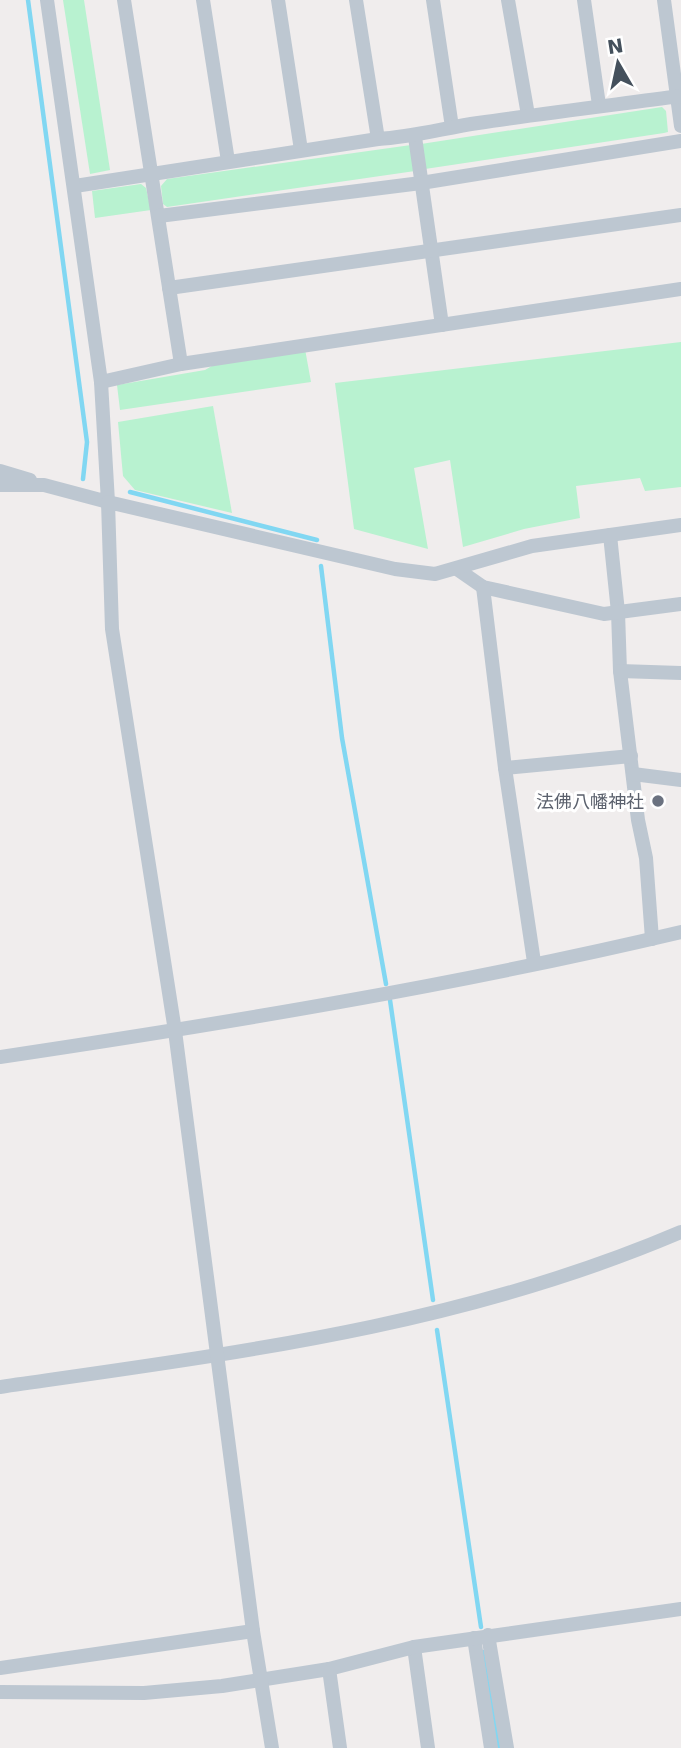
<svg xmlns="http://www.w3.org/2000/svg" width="681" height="1748" font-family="'DejaVu Sans','Noto Sans JP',sans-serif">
<rect width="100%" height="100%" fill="#f0eded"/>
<g fill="#b8f2d0">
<polygon points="63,0 84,0 110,170 90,174"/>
<polygon points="662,107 666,111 668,132 664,133 425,169 421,144"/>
<polygon points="411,145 415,171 167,207 163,204 161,186 167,179"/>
<polygon points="141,184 146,188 151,210 95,218 92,191"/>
<polygon points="681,342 681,487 645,491 640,478 576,486 580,518 524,529 463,547 450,460 414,468 428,549 354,529 335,383"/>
<polygon points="305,349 311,382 120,410 117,385 205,370 217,363"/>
<polygon points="213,406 232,513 135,490 123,476 118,422"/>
</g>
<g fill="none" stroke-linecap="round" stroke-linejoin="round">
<g stroke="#81d7f2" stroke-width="4.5">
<polyline points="28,0 87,442 83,479"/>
<polyline points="130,492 317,540"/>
<polyline points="321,566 342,738 386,984"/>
<polyline points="390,1000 433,1300"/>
<polyline points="437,1330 481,1627"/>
<polyline points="483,1652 499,1748"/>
</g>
<g stroke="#bdc7d1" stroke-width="14">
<polyline points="124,0 181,364"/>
<polyline points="203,0 228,161"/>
<polyline points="278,0 301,150"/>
<polyline points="356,0 378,139"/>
<polyline points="433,0 452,127"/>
<polyline points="508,0 528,115"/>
<polyline points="584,0 599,105"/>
<polyline points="664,0 681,126"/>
<polyline points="415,137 442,325"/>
<path d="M75 186 378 139C413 137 444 128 478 123 546 113 613 105 681 96"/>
<polyline points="159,216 421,183 681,141"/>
<polyline points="169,288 681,215"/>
<polyline points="101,382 181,364 681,289"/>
<polyline points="0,471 30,480"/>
<polyline points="0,485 44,485 108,502 101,382 47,0"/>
<polyline points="610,535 618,612 620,671 638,820 646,858 652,939"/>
<polyline points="457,569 483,587 604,614 681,604"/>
<polyline points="483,587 505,768 534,962"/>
<polyline points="620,671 681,673"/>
<polyline points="505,768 631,756"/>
<polyline points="633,774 681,780"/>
<path d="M0 1057C228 1023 457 985 681 932"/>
<path d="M0 1387C235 1353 461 1326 681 1232"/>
<polyline points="488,1635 507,1748"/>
<polyline points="474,1638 491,1748"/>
<polyline points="414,1647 428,1748"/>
<polyline points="0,1668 253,1631"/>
<polyline points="329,1669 340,1748"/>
<polyline points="0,1692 144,1693 222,1686 329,1669 414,1647 681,1609"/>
<polyline points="272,1748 253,1631 175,1031 112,629 108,502 395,569 435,574 532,546 681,525"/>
</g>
</g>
<circle fill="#6b7280" stroke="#fff" stroke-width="2.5" cx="658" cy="801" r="7"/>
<g text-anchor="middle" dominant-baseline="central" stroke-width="6" stroke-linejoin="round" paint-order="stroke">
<g font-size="18" fill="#5b616d" stroke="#fff" text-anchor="end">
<text x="644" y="801">法佛八幡神社</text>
</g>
</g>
<g transform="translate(618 63) rotate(351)" stroke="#ffffff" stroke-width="5" paint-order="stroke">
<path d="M0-5L12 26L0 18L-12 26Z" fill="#44505c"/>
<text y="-10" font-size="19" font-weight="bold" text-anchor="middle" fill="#44505c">N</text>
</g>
</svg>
